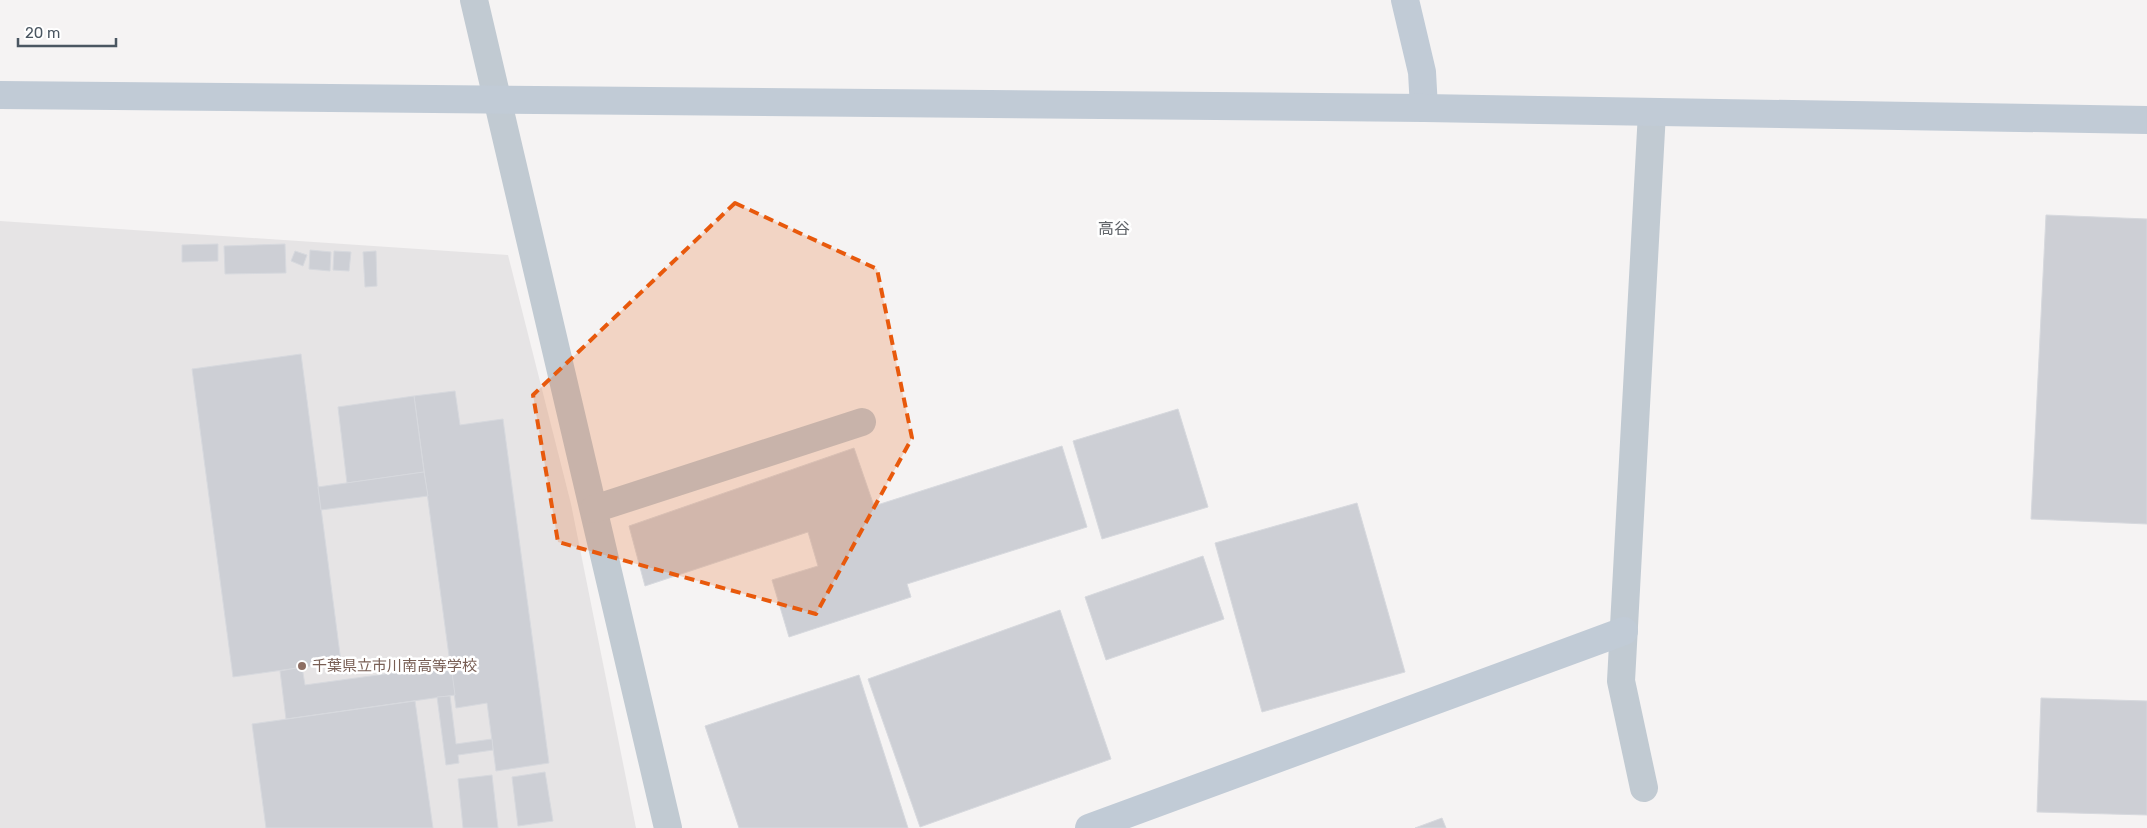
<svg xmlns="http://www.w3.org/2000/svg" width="2147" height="828" font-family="Rubik,'Noto Sans JP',sans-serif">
<rect width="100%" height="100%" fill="#f5f3f3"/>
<polygon fill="#e6e4e5" points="0,221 508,255 571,504 636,828 0,828"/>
<g fill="#cdcfd5" stroke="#d7d9de">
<polygon points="2046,215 2147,219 2147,524 2031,519"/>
<polygon points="218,244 218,261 182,262 182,245"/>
<polygon points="285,244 286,273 225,274 224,246"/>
<polygon points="310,250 331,252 330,271 309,269"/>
<polygon points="295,251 307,255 303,266 291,261"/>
<polygon points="334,251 351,252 349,271 333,270"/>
<polygon points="376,251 377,286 365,287 363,252"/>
<polygon points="301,354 341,662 233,677 192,369"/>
<polygon points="455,391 460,425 503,419 549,763 496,771 487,703 456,708 414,396"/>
<polygon points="414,396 424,472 347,483 338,407"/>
<polygon points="1178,409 1208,507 1102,539 1073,441"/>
<polygon points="1062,446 1087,527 907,584 911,597 789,637 772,580 818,566 808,532 645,586 629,526 854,448 874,506"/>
<polygon points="424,472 428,496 321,510 318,487"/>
<polygon points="1357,503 1405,672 1262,712 1215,543"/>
<polygon points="1203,556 1224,619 1106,660 1085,597"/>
<polygon points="1060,610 1111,759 920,827 868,679"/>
<polygon points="451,665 455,695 286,719 280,671 302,667 305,685"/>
<polygon points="859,675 908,828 739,828 705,726"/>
<polygon points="450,696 456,744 492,739 493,750 458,755 459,763 446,765 437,697"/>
<polygon points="2041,698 2147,701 2147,815 2037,812"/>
<polygon points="415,701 433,828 266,828 252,724"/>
<polygon points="545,772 553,821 518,826 512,777"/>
<polygon points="492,775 498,828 463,828 458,779"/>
<polygon points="1442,818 1446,828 1415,828"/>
</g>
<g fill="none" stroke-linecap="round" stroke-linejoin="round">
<g stroke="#c1cad2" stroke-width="28">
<polyline points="474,0 668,828"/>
<polyline points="594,509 862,422"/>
<polyline points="1644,788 1621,681 1652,112"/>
</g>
<g stroke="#c1cbd6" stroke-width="28">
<polyline points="1405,0 1422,72 1424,108"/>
<polyline points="0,95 1424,108 2147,120"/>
<polyline points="1089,828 1624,631"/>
</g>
</g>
<path fill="#e8590c" fill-opacity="0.2" stroke="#e8590c" stroke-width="4" stroke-dasharray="10 6" stroke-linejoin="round" d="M735 203 877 269 912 438 816 614 558 542 533 395Z"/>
<circle fill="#8d6e63" stroke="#fff" stroke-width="2" cx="302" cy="666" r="5"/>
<g text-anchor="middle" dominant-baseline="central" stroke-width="5" stroke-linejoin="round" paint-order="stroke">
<g font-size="15" fill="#785e54" stroke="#fff" text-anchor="start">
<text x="312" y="666">千葉県立市川南高等学校</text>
</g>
<g font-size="16" fill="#5f6368" stroke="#fff">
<text x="1114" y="228">高谷</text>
</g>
</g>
<path d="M18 38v8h98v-8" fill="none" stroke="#4a5661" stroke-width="2.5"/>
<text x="25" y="38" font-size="15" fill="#4a5661" stroke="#ffffff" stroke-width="4" paint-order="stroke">20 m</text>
</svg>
